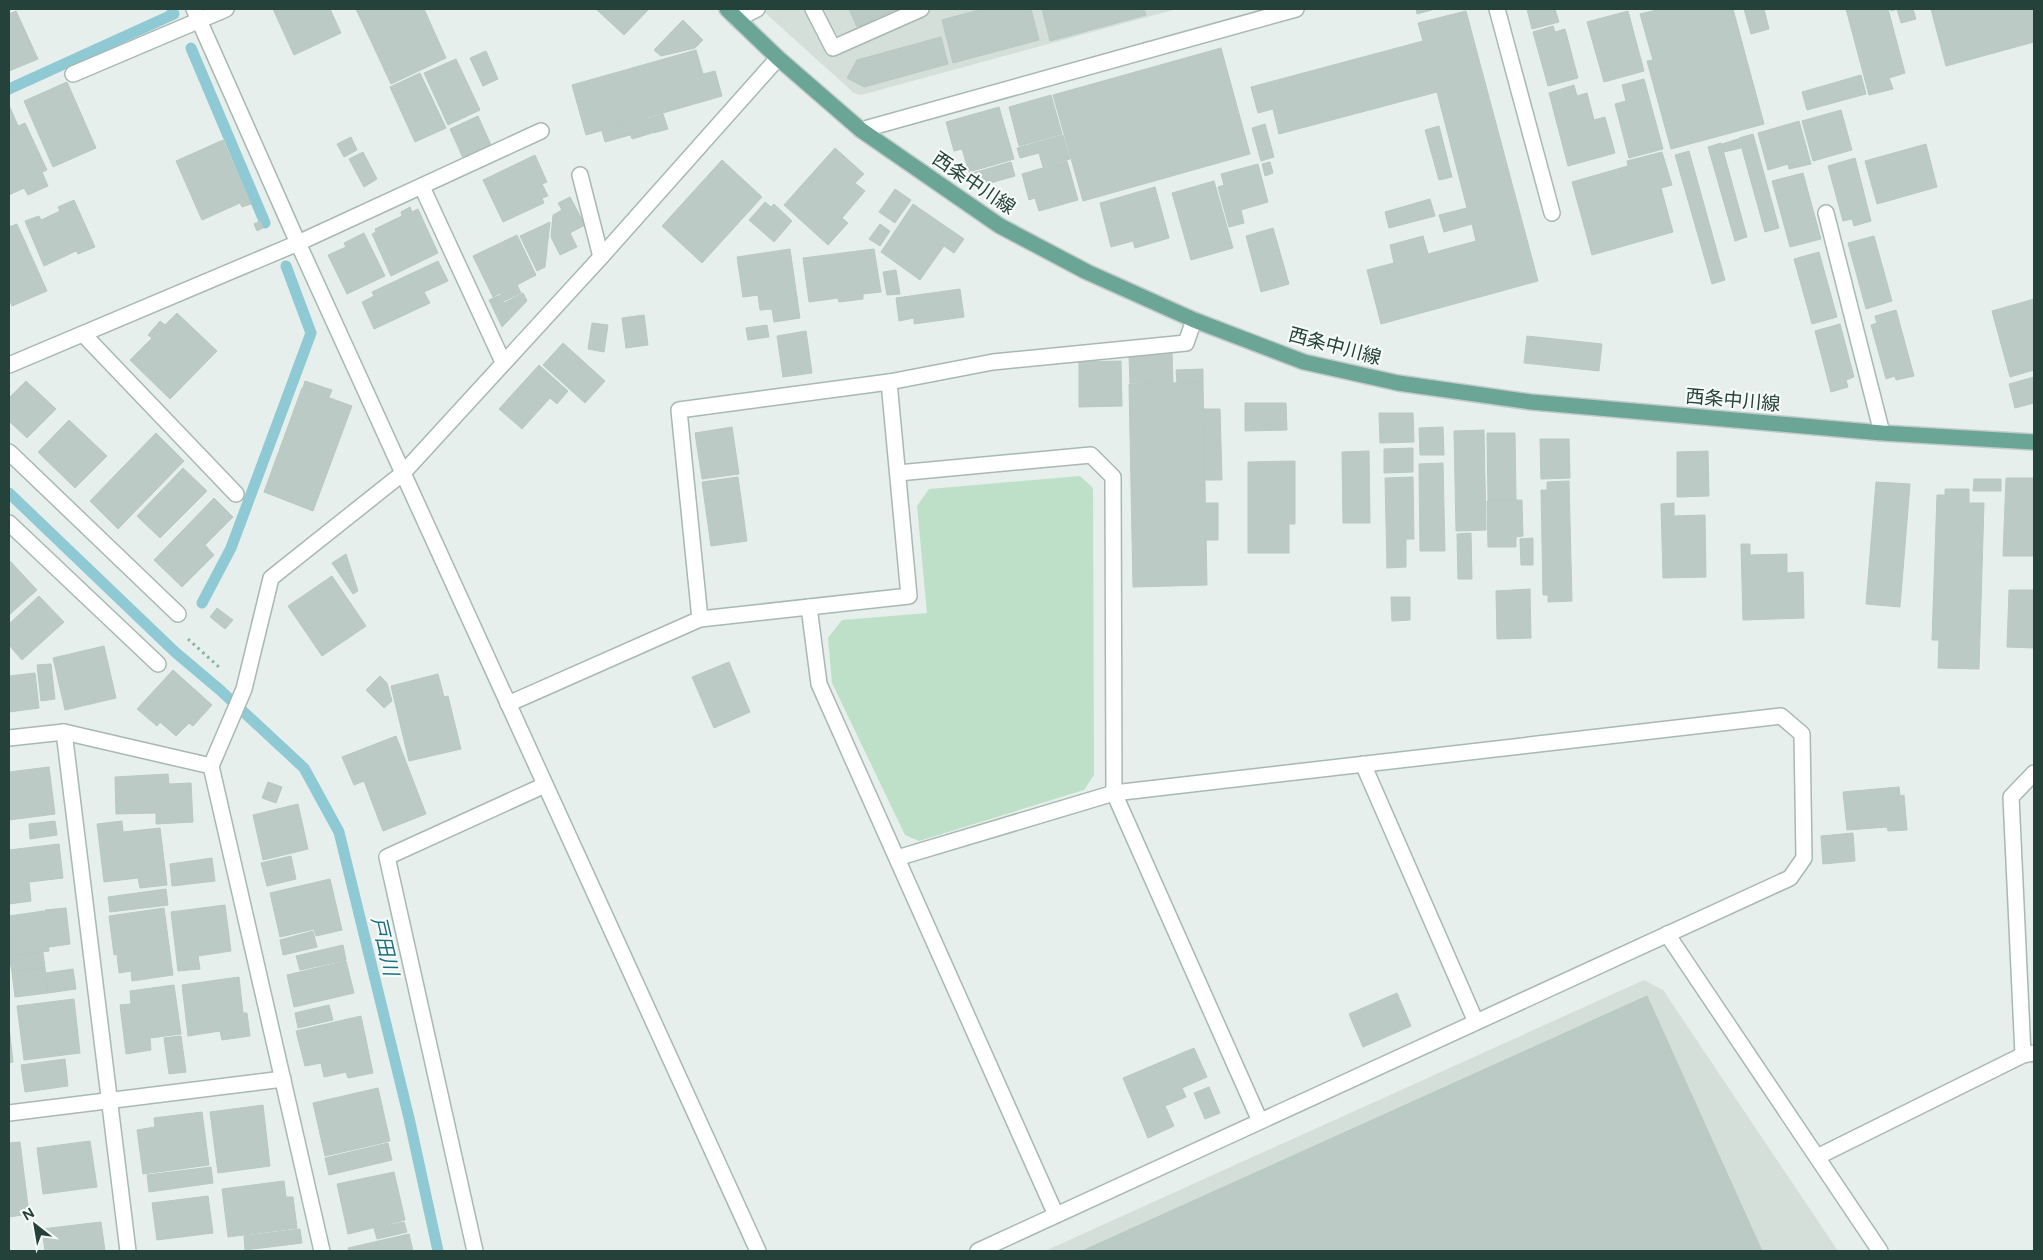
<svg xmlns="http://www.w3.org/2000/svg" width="2043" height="1260" font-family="Figtree,'Noto Sans JP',sans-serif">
<rect width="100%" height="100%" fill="#e6efeb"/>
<g fill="#d4dfda">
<polygon points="761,9 1177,9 861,95 854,93"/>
<polygon points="1644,980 1663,990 1838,1251 1045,1251"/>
</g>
<polygon fill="#bfe0c8" points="1080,476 1093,488 1094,775 1084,790 919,841 905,835 832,683 828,638 842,620 927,613 917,506 929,489"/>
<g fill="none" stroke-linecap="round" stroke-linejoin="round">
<g stroke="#8ec9d4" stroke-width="11">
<polyline points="191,48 265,223"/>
<polyline points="9,89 174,14 172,9"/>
<polyline points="9,493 175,652 220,690 304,768 339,832 409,1118 438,1251"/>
<polyline points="202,603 231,548 311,333 286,266"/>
</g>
</g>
<g fill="#bbcac4" stroke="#b8c9c2">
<polygon points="273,9 330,9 341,33 294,55"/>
<polygon points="356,9 424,9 446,58 391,84"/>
<polygon points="596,9 649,9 624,35"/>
<polygon points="849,9 897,9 857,27"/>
<polygon points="982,9 1031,9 1039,40 953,63 942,20"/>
<polygon points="1042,9 1144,9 1146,15 1050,41"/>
<polygon points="1416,9 1435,9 1417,14"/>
<polygon points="1527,9 1555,9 1559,22 1532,29"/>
<polygon points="1661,9 1733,9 1764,124 1671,149 1647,61 1653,60 1640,14"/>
<polygon points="1744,9 1764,9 1769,29 1751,34"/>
<polygon points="1846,9 1888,9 1905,73 1889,78 1893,89 1869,95"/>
<polygon points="1891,9 1913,9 1916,19 1901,23 1897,9 1891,11"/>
<polygon points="1931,9 2034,9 2034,42 1946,66"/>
<polygon points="16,11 38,59 9,71 9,14"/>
<polygon points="1466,11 1538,281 1381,324 1367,270 1394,263 1390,245 1423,236 1428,254 1476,241 1472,224 1444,232 1439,215 1467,208 1437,92 1279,134 1273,109 1258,113 1251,87 1423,41 1418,23"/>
<polygon points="1628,11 1644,71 1604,82 1587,22"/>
<polygon points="683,20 703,40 695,48 661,56 654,50"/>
<polygon points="1553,26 1555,32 1565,29 1578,78 1548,86 1533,32"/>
<polygon points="941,37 948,64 864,87 847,78 857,60"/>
<polygon points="1221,48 1250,154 1083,201 1053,95"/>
<polygon points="696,50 703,74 715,71 722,96 586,135 572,85"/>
<polygon points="486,51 498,79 483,86 470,58"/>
<polygon points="456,59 480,110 448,125 424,73"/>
<polygon points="420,73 446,128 415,142 390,87"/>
<polygon points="1861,75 1866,94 1807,110 1802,92"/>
<polygon points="1644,79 1663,149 1629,158 1615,104 1626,101 1622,85"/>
<polygon points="67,82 96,148 53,167 24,101"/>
<polygon points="1574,85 1577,96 1587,93 1594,120 1605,117 1615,153 1568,166 1549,93"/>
<polygon points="1051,95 1062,134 1019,146 1009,107"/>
<polygon points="9,105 18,126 9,130"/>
<polygon points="999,107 1014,159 969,172 962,149 954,151 946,122"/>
<polygon points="1841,110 1852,150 1813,161 1802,121"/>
<polygon points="663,114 668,129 653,133 649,118"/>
<polygon points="478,116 491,145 463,158 450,129"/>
<polygon points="648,118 652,133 632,139 627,124"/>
<polygon points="1799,121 1811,164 1789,169 1788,164 1768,170 1758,133"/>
<polygon points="25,123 47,170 42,172 48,186 28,195 24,188 9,195 9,130"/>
<polygon points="626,124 630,135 605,142 602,131"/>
<polygon points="1265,124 1274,157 1261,161 1252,128"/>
<polygon points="1439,126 1452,177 1439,180 1425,130"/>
<polygon points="1753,134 1779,228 1765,232 1739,138"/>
<polygon points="1063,135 1070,159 1043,167 1039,153 1020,158 1017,148"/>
<polygon points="351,137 357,150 344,157 337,144"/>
<polygon points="1738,139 1741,148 1724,152 1722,144"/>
<polygon points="223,140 251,204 242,207 240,203 202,220 176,161"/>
<polygon points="1721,143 1747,237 1735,241 1708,147"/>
<polygon points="1926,144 1937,187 1877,204 1865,161"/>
<polygon points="835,148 864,174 855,183 865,191 842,218 848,223 828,245 784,205"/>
<polygon points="1689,151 1725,280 1712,284 1675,155"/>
<polygon points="363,152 377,179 364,187 349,159"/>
<polygon points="1662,152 1672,185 1661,188 1673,232 1592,255 1572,182 1628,166 1627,161"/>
<polygon points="535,155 547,182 542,184 548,196 542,198 544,203 503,222 483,180"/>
<polygon points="1855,158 1871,221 1854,226 1852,219 1843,221 1828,166"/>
<polygon points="722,160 762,197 702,263 662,226"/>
<polygon points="1067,161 1078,200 1039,211 1035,198 1029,200 1022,174"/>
<polygon points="1011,162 1015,176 990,183 975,179 973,173"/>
<polygon points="1270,162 1273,173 1265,176 1262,164"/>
<polygon points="1258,164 1268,202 1241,210 1244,223 1229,227 1218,187 1224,185 1221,174"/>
<polygon points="1803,173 1821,239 1790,247 1772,181"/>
<polygon points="1214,181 1233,248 1191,260 1172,193"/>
<polygon points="1155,187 1169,238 1135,248 1133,241 1111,247 1100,203"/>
<polygon points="895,189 911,200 895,223 879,212"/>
<polygon points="570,197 585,225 570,233 577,247 560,255 551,237 553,215 562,210 558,203"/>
<polygon points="1430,199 1435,216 1389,228 1385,212"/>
<polygon points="74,200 95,247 78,254 76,251 44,266 25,221 39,216 41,220 60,211 58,207"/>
<polygon points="765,202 771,207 774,204 792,221 774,242 749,220"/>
<polygon points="913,204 964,239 954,253 944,246 920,280 881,252"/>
<polygon points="410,207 412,212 418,209 438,253 391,276 372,234 376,232 375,229 402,216 401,212"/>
<polygon points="260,221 263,228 257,231 254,224"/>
<polygon points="550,222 545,267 537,271 520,236"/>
<polygon points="17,224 47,291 12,306 9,298 9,227"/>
<polygon points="880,224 890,231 880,246 869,239"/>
<polygon points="1273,228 1289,284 1261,292 1246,236"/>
<polygon points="364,233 385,276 347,294 328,255 346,247 344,243"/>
<polygon points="517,235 536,275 517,285 521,293 504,301 500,293 493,297 473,256"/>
<polygon points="1874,236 1892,301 1866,309 1848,243"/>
<polygon points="790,249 800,318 774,322 772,309 760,310 758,295 743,297 737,257"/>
<polygon points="874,249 881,292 863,294 863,299 839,302 838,298 809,302 803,258"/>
<polygon points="1819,252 1837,317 1812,324 1794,259"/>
<polygon points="438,261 448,281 424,292 430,303 374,329 362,302 374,296 372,292"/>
<polygon points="896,270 900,294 887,295 883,272"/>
<polygon points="960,289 964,317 914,324 914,318 899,321 896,298"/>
<polygon points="523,293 527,301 502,327 489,300 500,295 504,303"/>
<polygon points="2034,299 2034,370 2010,377 1992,311"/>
<polygon points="1896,310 1914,376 1896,380 1895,376 1886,379 1871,325 1877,323 1875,316"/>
<polygon points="177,313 217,351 170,399 130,360 152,338 148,335 160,321 165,325"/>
<polygon points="644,315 648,345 626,348 622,318"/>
<polygon points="592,323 608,325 604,352 588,349"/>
<polygon points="1840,324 1854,377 1846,380 1848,387 1831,392 1815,331"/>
<polygon points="767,325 769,337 748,340 746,328"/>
<polygon points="806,331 812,373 783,377 777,336"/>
<polygon points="1527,336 1602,344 1599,371 1524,363"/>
<polygon points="563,343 605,381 585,403 543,365"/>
<polygon points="1172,353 1173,382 1130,383 1129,354"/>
<polygon points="1121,361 1122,406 1079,407 1079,362"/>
<polygon points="539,365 568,391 557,404 550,398 522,429 499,409"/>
<polygon points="1203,369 1203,382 1177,383 1176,370"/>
<polygon points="2034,377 2034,403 2015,408 2009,384"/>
<polygon points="26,381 56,409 27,438 9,421 9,398"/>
<polygon points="305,381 332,390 329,397 303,388"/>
<polygon points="1203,382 1207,585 1133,587 1129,384"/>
<polygon points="302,388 352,406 313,511 264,492"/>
<polygon points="1245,403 1286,403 1287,430 1245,431"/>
<polygon points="1204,409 1220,409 1222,480 1205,480"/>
<polygon points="1379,413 1413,413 1414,442 1380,443"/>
<polygon points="69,420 107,456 75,488 38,452"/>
<polygon points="732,427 739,474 702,479 695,433"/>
<polygon points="1443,427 1444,455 1420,455 1419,428"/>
<polygon points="1484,430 1486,530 1456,531 1454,431"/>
<polygon points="156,433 184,461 118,529 90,501"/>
<polygon points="1487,433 1515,433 1516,500 1488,501"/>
<polygon points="1540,439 1569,439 1570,478 1541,479"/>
<polygon points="1413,448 1413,472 1384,473 1384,449"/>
<polygon points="1369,451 1370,523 1343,523 1342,452"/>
<polygon points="1708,451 1709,496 1677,497 1677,452"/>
<polygon points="1295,461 1295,524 1289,524 1289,553 1248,553 1248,462"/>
<polygon points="1443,463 1445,551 1420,551 1419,464"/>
<polygon points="183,468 207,491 160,538 137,516"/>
<polygon points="738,477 747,541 711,546 702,482"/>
<polygon points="1413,477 1414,539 1406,539 1406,567 1387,568 1385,478"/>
<polygon points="2006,478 2034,478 2034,556 2003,556"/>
<polygon points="1974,479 2001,479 2001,491 1973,491"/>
<polygon points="1569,481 1572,601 1548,602 1548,595 1543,595 1541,490 1547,490 1547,482"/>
<polygon points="1876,482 1910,484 1900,607 1866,604"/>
<polygon points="1945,489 1969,489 1969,503 1984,503 1979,669 1938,668 1939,640 1932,640 1937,495 1945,495"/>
<polygon points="214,498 233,517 205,545 214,555 182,587 154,560"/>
<polygon points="1522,500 1523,536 1516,537 1516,547 1488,547 1487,501"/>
<rect x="1206" y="503" width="12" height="37"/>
<polygon points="1674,503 1674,516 1705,515 1706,577 1663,578 1661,504"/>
<polygon points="1471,533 1472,579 1458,579 1457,534"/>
<polygon points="1533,538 1533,565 1521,565 1520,539"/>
<polygon points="1741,544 1750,544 1750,555 1787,554 1787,573 1803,572 1804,618 1743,620"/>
<polygon points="346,554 358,591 353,594 332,563"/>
<polygon points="10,561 37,590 9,615 9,563"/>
<polygon points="332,576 366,626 322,656 288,606"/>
<polygon points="1530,589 1531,638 1497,639 1496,591"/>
<polygon points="2009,590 2034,590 2034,648 2007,647"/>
<polygon points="39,596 64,622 22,660 9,645 9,624"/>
<polygon points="1391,597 1410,597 1410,620 1392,621"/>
<polygon points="217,608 233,620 225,629 210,617"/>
<polygon points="104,646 116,698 65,710 53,658"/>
<polygon points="729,662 750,712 714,728 692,677"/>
<polygon points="51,664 55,699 41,701 37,665"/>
<polygon points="173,670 212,705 193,726 189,723 176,736 160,722 157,726 137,709"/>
<polygon points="35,673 39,708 9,712 9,676"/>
<polygon points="438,674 444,697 448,696 461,749 409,761 391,686"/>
<polygon points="380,676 387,683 392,701 384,708 366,690"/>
<polygon points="396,736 426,814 383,831 364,781 354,785 342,757"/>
<polygon points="49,767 55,814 9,820 9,772"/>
<polygon points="168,774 169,784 191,783 193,822 156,824 156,813 116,814 115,777"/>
<polygon points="268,782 282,787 276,803 262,798"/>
<polygon points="1899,787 1900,796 1904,795 1907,830 1888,831 1887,827 1847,830 1843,792"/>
<polygon points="298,804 308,849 263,860 253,815"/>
<polygon points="55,821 57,835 30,839 29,824"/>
<polygon points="122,821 123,832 160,828 167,885 140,888 138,878 104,882 97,824"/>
<polygon points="1853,833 1855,861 1823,864 1821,836"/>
<polygon points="59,844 63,878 29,882 31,901 9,904 9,850"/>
<polygon points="291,856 296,879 267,886 261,863"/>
<polygon points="212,858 215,881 172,886 170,864"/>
<polygon points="330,879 342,930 316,936 314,929 280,937 270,893"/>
<polygon points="166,889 168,905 110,912 108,897"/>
<polygon points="225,905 231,951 198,956 200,969 178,971 171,912"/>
<polygon points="66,908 70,944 49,947 45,910"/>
<polygon points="164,908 173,975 132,981 131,971 119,973 117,954 114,955 109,916"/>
<polygon points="44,911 49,951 10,956 9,916"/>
<polygon points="313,931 317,947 283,955 280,940"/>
<polygon points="343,945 346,960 300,970 296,956"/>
<polygon points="43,952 45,968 12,972 9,956"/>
<polygon points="346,961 354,993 294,1007 287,975"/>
<polygon points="45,968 48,993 15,997 12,972"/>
<polygon points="73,969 76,989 48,993 46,973"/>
<polygon points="239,977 243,1013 247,1013 250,1036 222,1040 220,1031 188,1036 182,985"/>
<polygon points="174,985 181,1034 150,1038 151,1050 126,1054 120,1005 131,1004 130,991"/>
<polygon points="1397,993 1411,1026 1363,1047 1349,1014"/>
<polygon points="1647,996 1762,1251 1082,1251"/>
<polygon points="74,999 80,1053 24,1060 17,1006"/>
<polygon points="329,1005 333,1020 298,1028 295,1013"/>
<polygon points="361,1016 373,1073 348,1078 346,1072 324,1077 321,1063 305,1066 296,1031"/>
<polygon points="9,1026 13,1062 9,1063"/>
<polygon points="181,1036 186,1072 169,1074 164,1038"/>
<polygon points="1194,1048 1207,1077 1182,1088 1186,1097 1165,1106 1174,1126 1148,1138 1123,1078"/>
<polygon points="65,1059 68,1086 25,1092 21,1065"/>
<polygon points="1209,1087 1220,1113 1205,1119 1194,1093"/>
<polygon points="378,1088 390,1141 325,1156 313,1103"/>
<polygon points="263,1105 270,1166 218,1173 210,1112"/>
<polygon points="202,1112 209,1165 143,1174 137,1130 155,1127 154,1118"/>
<polygon points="90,1141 97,1187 43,1194 37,1148"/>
<polygon points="20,1142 29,1214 9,1217 9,1143"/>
<polygon points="388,1143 392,1160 329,1175 325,1158"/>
<polygon points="211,1167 213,1183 149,1192 147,1175"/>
<polygon points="394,1172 405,1220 348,1234 337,1184"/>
<polygon points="284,1181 286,1197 293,1197 297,1228 228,1237 222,1189"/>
<polygon points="208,1196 213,1233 157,1240 152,1203"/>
<polygon points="101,1222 105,1251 45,1251 42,1229"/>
<polygon points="404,1222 407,1232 377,1239 374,1228"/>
<polygon points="300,1229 302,1243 245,1250 244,1236"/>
<polygon points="409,1234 413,1251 349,1251 348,1248"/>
</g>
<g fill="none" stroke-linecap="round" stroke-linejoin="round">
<g stroke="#a8b8b2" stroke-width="18">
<g id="minor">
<polyline points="194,9 298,243 758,1251"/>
<polyline points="813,9 833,48 921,9"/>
<polyline points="1497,9 1552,213"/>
<polyline points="737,19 757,9"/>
<polyline points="73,74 226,9"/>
<polyline points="861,130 1296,9"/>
<polyline points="580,175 601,257"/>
<polyline points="422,187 503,362"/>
<polyline points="1826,213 1882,433"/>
<polyline points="83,334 236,494"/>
<polyline points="9,365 298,243 541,131"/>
<polyline points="9,452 178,614"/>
<polyline points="898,473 1091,455 1113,477 1114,793 1260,1121"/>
<polyline points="9,523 158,664"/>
<polyline points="809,607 819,684 1056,1215"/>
<polyline points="700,619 679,410 889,382 993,362 1186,343 1194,320"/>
<polyline points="508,704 700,619 909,596 889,382"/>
<polyline points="64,732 128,1251"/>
<polyline points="9,738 64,732 211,766"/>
<polyline points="1363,764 1476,1022"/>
<polyline points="897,858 1114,793 1781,716 1802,734 1804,858 1790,878 978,1251"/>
<polyline points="1667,934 1880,1251"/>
<polyline points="2023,1055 2011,797 2034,773"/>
<polyline points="9,1113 283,1079"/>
<polyline points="1817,1157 2023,1055 2034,1053"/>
<polyline points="322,1251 211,766 244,689 271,578 403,473 601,257 778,58"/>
<polyline points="475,1251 387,857 545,785"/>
</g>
</g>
<g stroke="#c2cac8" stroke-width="18">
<polyline id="major" points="727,9 778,58 861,130 1000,226 1087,272 1194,320 1304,362 1398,383 1531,402 1882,433 2034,442"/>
</g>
<polyline stroke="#86b3a5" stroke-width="3" stroke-dasharray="2.5 4" stroke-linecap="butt" points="188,639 220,668"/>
<use href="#minor" stroke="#fff" stroke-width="15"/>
<use href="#major" stroke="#6aa596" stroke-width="15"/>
</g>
<g text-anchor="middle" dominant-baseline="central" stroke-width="4.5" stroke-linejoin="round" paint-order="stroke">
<g font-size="19" fill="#24423a" stroke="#f7fbf9">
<text transform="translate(974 183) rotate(34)">西条中川線</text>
<text transform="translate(1335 346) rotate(15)">西条中川線</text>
<text transform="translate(1733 400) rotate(5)">西条中川線</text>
</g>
<g font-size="20" font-style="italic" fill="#1c6f80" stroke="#f7fbf9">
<text transform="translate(385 946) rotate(77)">戸田川</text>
</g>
</g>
<rect width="2043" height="1260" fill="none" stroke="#24423a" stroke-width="20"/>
<g transform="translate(35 1225) rotate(329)" stroke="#f7fbf9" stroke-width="4" paint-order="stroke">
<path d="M0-4L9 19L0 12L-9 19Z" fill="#24423a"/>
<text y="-8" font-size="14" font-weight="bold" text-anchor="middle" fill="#24423a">N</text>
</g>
</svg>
